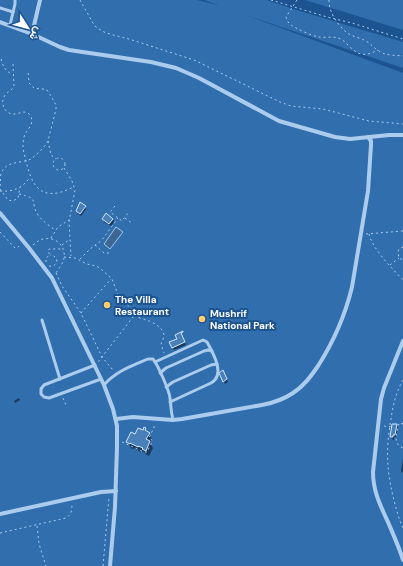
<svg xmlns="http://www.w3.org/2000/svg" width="403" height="566" font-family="'DM Sans',Vazirmatn,sans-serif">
<rect width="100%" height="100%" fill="#1c5391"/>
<g fill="#306eae">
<polygon points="0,0 197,0 218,5 204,0 267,0 293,9 403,42 403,68 243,14 403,73 403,566 0,566"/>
<polygon points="305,0 403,0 403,30"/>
</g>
<polygon fill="#3e6692" stroke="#9fc7f0" points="116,227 123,232 110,249 104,244"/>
<g fill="#0007">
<polygon points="85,206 86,209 81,216 78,214 77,211"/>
<polygon points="103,219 113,219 114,222 111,226 104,222"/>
<polygon points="182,336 186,345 174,350 171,343 178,339"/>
<polygon points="220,373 224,374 228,382 225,384"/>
<polygon points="19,398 20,400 15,403 14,401"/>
<polygon points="397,425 398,428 396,437 394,437 394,440 392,439 391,437"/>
<polygon points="149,434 152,439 150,443 153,448 149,456 147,455 145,453 142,451 141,452 134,448 133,449 131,448 127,442 135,436"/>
<polygon points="403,459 403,473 401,471"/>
</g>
<g fill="#4a80b9" stroke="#d2e6fa">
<polygon points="80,202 86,206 80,214 76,211"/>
<polygon points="106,213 113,219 109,224 102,219"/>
<polygon points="183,331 183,332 181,333 185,342 172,348 169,342 177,339 175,335"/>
<polygon points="223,370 227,379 223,382 219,373"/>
<polygon points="392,424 397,424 395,435 393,435 393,437 390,437"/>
<polygon points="144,427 146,428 145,430 150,433 146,439 150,441 146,451 142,449 143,448 138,446 138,447 130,443 130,444 126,442 131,432 135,434 138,428 143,430"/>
</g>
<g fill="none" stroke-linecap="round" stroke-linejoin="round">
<g stroke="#acccee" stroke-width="1" stroke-dasharray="2 3" stroke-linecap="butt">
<polyline points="80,0 93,23 96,27 104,32 113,35 129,39 194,60 280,102 291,106 323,109 369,121 403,124"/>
<polyline points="271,0 327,17 352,23 403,39"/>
<path d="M297 0 286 17C287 20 288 23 291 25 297 29 312 36 319 37 325 38 332 36 338 38 342 39 345 42 348 45 359 56 364 57 378 50"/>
<path d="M329 0C328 11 339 28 349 34 354 37 361 38 366 41 371 44 374 48 379 51 386 56 395 55 403 56"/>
<path d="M1 59C3 66 5 71 12 74"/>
<path d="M13 64 14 86C12 91 6 92 4 97 0 105 6 115 15 114 18 114 21 112 24 112 27 112 30 114 31 117 34 124 28 129 25 134 23 139 23 144 23 149 28 167 31 198 57 193 63 192 69 189 74 187"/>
<polyline points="48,141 51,155 56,159"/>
<circle cx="59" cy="164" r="6"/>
<polyline points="64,168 72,181 75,190 69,222 71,256"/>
<path d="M0 186C1 182 0 178 1 174 6 160 20 164 31 159 36 155 45 147 48 141L56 109V105L48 91 44 89H40L34 88 29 83 28 71"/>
<polyline points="0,189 8,200 13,201 18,198 20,187"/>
<path d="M0 191C13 192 23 188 30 177"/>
<path d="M19 194C41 199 29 201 38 215 42 221 50 226 55 230"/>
<polyline points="115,206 110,212 122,221 128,213"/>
<polyline points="125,218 133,224"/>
<polyline points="0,232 15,248 17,248 19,246"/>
<polyline points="366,234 403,231"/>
<path d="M369 234C373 250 392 268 403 280"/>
<polyline points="51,238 58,227 69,220"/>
<path d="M33 245C37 242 40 239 44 239 56 236 66 247 64 258 63 264 59 268 56 273"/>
<polyline points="62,245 70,239"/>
<polyline points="95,245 104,253 111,253"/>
<polyline points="403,247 399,249 398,252 399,258 403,260"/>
<polyline points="64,257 75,258 87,264 96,266 100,268 112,279 119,297 134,311 134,314 133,317 98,362"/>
<polyline points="80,259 90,249 102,240 118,218"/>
<polyline points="46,262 46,258 50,255 48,251 49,249 63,249"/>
<polyline points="390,265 399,258"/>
<path d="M49 266C53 267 56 265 57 261 56 257 54 255 50 255"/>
<polyline points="56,273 62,286 81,313 102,357 113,370"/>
<polyline points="81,313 111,279"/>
<path d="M134 316C143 319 162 323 164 335 164 338 162 341 161 344L164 353"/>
<path d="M403 380C396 392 393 405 391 419 385 452 387 475 396 508 398 515 400 522 403 528"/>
<polyline points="63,398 66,405"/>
<path d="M403 424 399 423C397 432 392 444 403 448"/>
<polyline points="384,426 392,427"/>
<polyline points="122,442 144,452 147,452 152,442 152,440 149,438 155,425"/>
<polyline points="37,526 39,544 46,566"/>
<path d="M0 533 66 518C72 514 72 510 72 503"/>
<polyline points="103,566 109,497"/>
</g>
<g stroke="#acccee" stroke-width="3">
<polyline points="0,8 13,12"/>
<polyline points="10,25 15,4 15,0"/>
<polyline points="42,320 60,379"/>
<path d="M155 362 203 340 207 342C213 353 226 375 211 383L170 402"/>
<polyline points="95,365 44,385 41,389 41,394 44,397 49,398 101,379"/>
<polyline points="160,373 166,368 204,351 208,350 212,351"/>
<path d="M104 385C116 371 132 366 148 359H153C158 365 169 390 170 398 171 405 171 412 173 420"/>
<polyline points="166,387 173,382 211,365 217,364"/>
</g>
<g stroke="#acccee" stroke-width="4">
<polyline points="0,22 32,34 60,47 69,50 151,62 176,68 199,78 279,121 335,137 350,139 389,135 403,135"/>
<polyline points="32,34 40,0"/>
<polyline points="0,213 29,248 52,278 104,385 113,409 117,426 117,447 115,507 110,566"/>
<path d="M403 341 384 388 381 399 373 472C373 491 380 505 388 522 393 534 399 547 403 560"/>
<path d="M116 419 133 417 173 420 182 419 262 405C273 403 284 399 293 393 304 386 311 376 318 366 334 341 345 316 352 287L368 191 371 145V141L368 137"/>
<polyline points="0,514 101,492 116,491"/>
</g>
</g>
<g fill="#fece6a" stroke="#1c5391" stroke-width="1.5">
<circle cx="107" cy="305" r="4"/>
<circle cx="202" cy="319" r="4"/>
</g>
<g text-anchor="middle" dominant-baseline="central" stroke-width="4" stroke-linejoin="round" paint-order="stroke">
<g font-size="10" font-weight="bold" fill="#fff" stroke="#1c5391" text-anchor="start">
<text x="115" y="299">The Villa<tspan x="115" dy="12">Restaurant</tspan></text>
<text x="210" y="313">Mushrif<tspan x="210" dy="12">National Park</tspan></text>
</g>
</g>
<g transform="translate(28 28) rotate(126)" stroke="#1c5391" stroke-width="3" paint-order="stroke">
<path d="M0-3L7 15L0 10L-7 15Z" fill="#ffffff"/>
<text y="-6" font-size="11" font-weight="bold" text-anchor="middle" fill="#ffffff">ش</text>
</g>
</svg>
